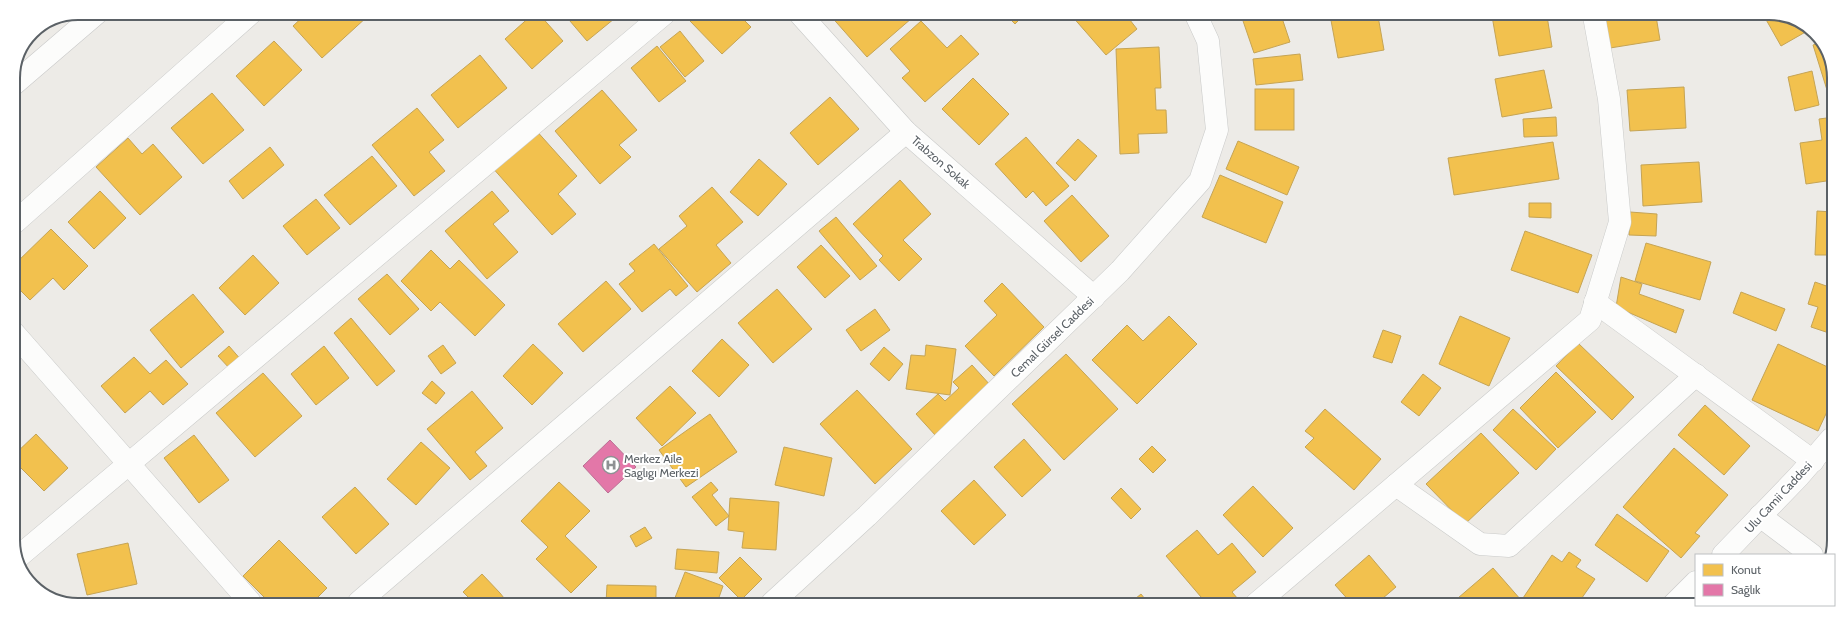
<svg xmlns="http://www.w3.org/2000/svg" width="1847" height="618" font-family="Cabin,sans-serif">
<rect width="100%" height="100%" fill="#edebe7"/>
<g fill="#f2c14e" stroke="#c5a455">
<polygon points="307,13 366,14 368,16 322,58 293,26"/>
<polygon points="533,14 539,14 563,41 532,69 505,39"/>
<polygon points="564,14 620,14 587,41"/>
<polygon points="697,14 738,14 751,27 722,54 690,21"/>
<polygon points="829,14 909,15 912,18 867,57"/>
<polygon points="1006,15 1024,15 1015,24"/>
<polygon points="1071,15 1126,15 1137,29 1106,55"/>
<polygon points="1241,15 1281,15 1290,42 1254,53"/>
<polygon points="1330,15 1378,16 1384,50 1338,58"/>
<polygon points="1492,16 1547,16 1552,47 1499,56"/>
<polygon points="1605,16 1656,16 1660,40 1610,48"/>
<polygon points="1764,16 1790,16 1809,30 1781,46"/>
<polygon points="921,21 947,48 961,35 979,54 925,102 902,78 910,71 890,49"/>
<polygon points="680,31 704,61 685,77 660,47"/>
<polygon points="274,41 302,70 264,106 236,76"/>
<polygon points="1822,42 1834,73 1834,88 1827,90 1813,45"/>
<polygon points="657,46 686,81 659,102 631,68"/>
<polygon points="1159,47 1161,88 1155,88 1156,110 1166,110 1167,133 1138,134 1139,153 1120,154 1116,49"/>
<polygon points="1300,54 1303,80 1256,85 1253,59"/>
<polygon points="480,55 507,88 458,128 431,95"/>
<polygon points="1544,70 1552,108 1502,117 1495,79"/>
<polygon points="1812,71 1819,105 1795,111 1788,77"/>
<polygon points="973,78 1009,114 979,145 942,109"/>
<polygon points="1684,87 1686,128 1630,131 1627,90"/>
<rect x="1255" y="89" width="39" height="41"/>
<polygon points="602,90 637,130 619,145 631,157 600,184 555,131"/>
<polygon points="212,93 244,130 203,164 171,128"/>
<polygon points="830,97 859,129 818,165 790,133"/>
<polygon points="417,108 444,140 429,152 445,171 414,196 372,145"/>
<polygon points="1556,117 1557,136 1524,137 1523,119"/>
<polygon points="1834,117 1833,180 1806,184 1800,143 1822,140 1819,119"/>
<polygon points="534,128 577,176 558,194 576,214 552,235 491,166"/>
<polygon points="1026,137 1069,186 1046,206 1033,191 1026,198 995,164"/>
<polygon points="128,138 142,154 153,144 182,177 140,215 96,167"/>
<polygon points="1078,139 1097,156 1075,181 1056,163"/>
<polygon points="1238,141 1299,167 1287,195 1226,169"/>
<polygon points="1553,142 1559,179 1454,195 1448,158"/>
<polygon points="270,147 284,165 243,199 229,181"/>
<polygon points="372,156 397,186 350,225 324,195"/>
<polygon points="759,159 787,184 758,216 730,192"/>
<polygon points="1699,162 1702,202 1643,206 1641,165"/>
<polygon points="1220,175 1283,202 1266,243 1202,217"/>
<polygon points="900,180 931,214 903,240 922,259 899,281 879,260 883,256 853,224"/>
<polygon points="712,187 743,222 716,245 731,263 697,292 659,249 687,226 679,216"/>
<polygon points="100,191 126,218 94,249 68,222"/>
<polygon points="492,191 509,211 493,224 518,252 487,279 445,231"/>
<polygon points="1072,195 1109,236 1081,262 1044,221"/>
<polygon points="316,199 340,228 307,255 283,226"/>
<polygon points="1529,203 1551,203 1551,218 1529,217"/>
<polygon points="1817,211 1833,212 1833,255 1815,255"/>
<polygon points="1630,212 1657,214 1656,236 1629,235"/>
<polygon points="836,217 877,266 860,280 819,231"/>
<polygon points="51,229 88,266 64,290 53,278 30,300 13,283 13,266"/>
<polygon points="1525,231 1592,255 1578,293 1511,270"/>
<polygon points="1646,243 1711,262 1700,300 1635,281"/>
<polygon points="654,244 688,286 676,296 670,289 642,312 619,284 635,271 629,264"/>
<polygon points="821,245 850,276 825,298 797,267"/>
<polygon points="431,250 450,269 459,260 505,305 475,336 440,302 431,311 401,281"/>
<polygon points="253,255 279,283 245,315 219,288"/>
<polygon points="387,274 419,309 390,335 358,299"/>
<polygon points="1621,277 1642,284 1639,294 1684,310 1676,333 1616,307"/>
<polygon points="606,281 631,309 583,352 558,324"/>
<polygon points="1815,282 1832,288 1832,334 1811,327 1818,307 1808,304"/>
<polygon points="1002,283 1044,327 994,376 965,346 997,315 984,301"/>
<polygon points="777,289 812,329 773,363 738,323"/>
<polygon points="1741,292 1785,309 1776,331 1733,313"/>
<polygon points="193,294 224,332 181,368 150,330"/>
<polygon points="875,309 890,330 861,351 846,330"/>
<polygon points="1169,316 1197,344 1137,404 1092,360 1127,325 1143,341"/>
<polygon points="1460,316 1510,338 1489,386 1439,364"/>
<polygon points="351,318 395,371 377,386 334,333"/>
<polygon points="1383,330 1401,336 1392,363 1373,357"/>
<polygon points="722,339 749,365 719,397 692,371"/>
<polygon points="1578,343 1634,397 1612,420 1556,366"/>
<polygon points="533,344 563,373 532,405 503,376"/>
<polygon points="1778,344 1832,369 1832,401 1818,431 1752,400"/>
<polygon points="443,345 456,363 441,374 428,356"/>
<polygon points="926,345 956,349 950,395 906,389 911,355 925,356"/>
<polygon points="229,346 242,361 231,370 218,356"/>
<polygon points="324,346 349,378 316,405 291,374"/>
<polygon points="884,347 903,364 889,381 870,364"/>
<polygon points="1066,354 1118,409 1064,460 1012,404"/>
<polygon points="134,357 150,374 166,360 188,384 163,405 150,391 125,413 101,386"/>
<polygon points="972,365 991,386 936,436 916,414 938,394 945,401 959,388 953,382"/>
<polygon points="1556,372 1596,412 1558,448 1520,408"/>
<polygon points="263,373 302,416 255,457 216,413"/>
<polygon points="1423,374 1441,388 1419,416 1401,402"/>
<polygon points="432,381 445,393 436,404 422,393"/>
<polygon points="670,386 696,413 662,446 636,418"/>
<polygon points="857,390 912,449 875,484 820,424"/>
<polygon points="472,391 503,428 475,452 487,466 470,480 427,429"/>
<polygon points="1705,405 1750,446 1724,475 1678,435"/>
<polygon points="13,406 20,413 13,419"/>
<polygon points="1325,409 1381,459 1354,490 1305,447 1314,438 1305,431"/>
<polygon points="1513,409 1556,449 1536,470 1493,430"/>
<polygon points="710,414 737,452 686,487 659,450"/>
<polygon points="1481,433 1519,473 1465,524 1426,484"/>
<polygon points="36,434 68,468 44,491 13,460 13,456"/>
<polygon points="194,435 229,480 199,503 164,458"/>
<polygon points="1024,439 1051,470 1022,497 994,467"/>
<polygon points="421,442 450,468 416,505 387,479"/>
<polygon points="1152,446 1166,460 1153,473 1139,459"/>
<polygon points="784,447 832,458 824,496 775,485"/>
<polygon points="1674,448 1728,495 1695,533 1700,536 1681,558 1623,507"/>
<polygon points="974,480 1006,515 974,545 941,511"/>
<polygon points="559,482 590,511 565,536 597,567 571,593 536,559 548,547 521,521"/>
<polygon points="711,482 718,490 712,495 729,516 716,526 692,497"/>
<polygon points="1253,486 1293,528 1263,557 1223,515"/>
<polygon points="355,487 389,524 356,554 322,517"/>
<polygon points="1121,488 1141,509 1131,519 1111,498"/>
<polygon points="730,498 779,502 776,550 742,548 744,532 728,530"/>
<polygon points="1617,514 1669,551 1647,582 1595,545"/>
<polygon points="645,527 652,538 636,547 630,536"/>
<polygon points="1197,530 1218,555 1232,543 1256,572 1232,592 1238,599 1231,604 1207,604 1166,556"/>
<polygon points="279,540 327,588 313,602 269,602 243,576"/>
<polygon points="128,543 137,584 87,595 77,554"/>
<polygon points="677,549 719,552 717,573 675,569"/>
<polygon points="1569,552 1581,560 1576,567 1595,579 1577,605 1527,605 1521,601 1552,555 1562,562"/>
<polygon points="1369,555 1396,587 1376,604 1352,604 1335,585"/>
<polygon points="740,557 762,579 741,600 719,578"/>
<polygon points="1493,568 1521,600 1515,604 1451,604"/>
<polygon points="685,572 723,586 717,603 673,603"/>
<polygon points="482,574 500,593 508,603 473,602 463,592"/>
<polygon points="607,585 656,586 656,603 606,603"/>
<polygon points="1141,594 1149,604 1129,604"/>
</g>
<polygon fill="#e377a8" stroke="#ba7094" points="610,440 636,467 608,493 583,466"/>
<g fill="none" stroke-linecap="round" stroke-linejoin="round">
<g stroke="#c9cac9" stroke-width="23">
<g id="street">
<polyline points="800,14 906,132 1094,297"/>
<polyline points="13,224 251,13"/>
<polyline points="1595,302 1813,461"/>
<polyline points="13,332 250,602"/>
<polyline points="1396,485 1480,544 1509,546 1696,375"/>
<polyline points="1760,516 1812,555"/>
<polyline points="18,557 664,14"/>
<polyline points="359,602 906,132"/>
<polyline points="772,603 867,516 1120,271 1200,181 1217,130 1208,41 1196,15"/>
<polyline points="1256,604 1590,320 1620,222 1609,99 1594,16"/>
</g>
</g>
<g stroke="#c9c9c9" stroke-width="23">
<g id="secondary">
<polyline points="13,85 97,13"/>
<polyline points="1723,555 1799,476 1831,439"/>
<polyline points="1673,605 1696,582"/>
</g>
</g>
<use href="#street" stroke="#fcfcfb" stroke-width="22"/>
<use href="#secondary" stroke="#fcfcfb" stroke-width="22"/>
</g>
<defs>
<g id="hospital-ring" transform="scale(0.9)"><circle r="9.5" fill="#fff" stroke="#8e9193" stroke-width="1.5"/><path d="M-5-5h3v3.5h4V-5h3V5h-3V1.5h-4V5h-3Z" fill="#8e9193"/></g>
</defs>
<g fill-rule="evenodd">
<use href="#hospital-ring" x="611" y="465"/>
</g>
<g text-anchor="middle" dominant-baseline="central" stroke-width="4" stroke-linejoin="round" paint-order="stroke">
<g font-size="12" fill="#5b6166" stroke="#fff">
<text transform="translate(941 162) rotate(41)">Trabzon Sokak</text>
<text transform="translate(1052 337) rotate(-44)">Cemal Gürsel Caddesi</text>
<text transform="translate(1778 497) rotate(-47)">Ulu Camii Caddesi</text>
</g>
<g font-size="12" fill="#5b6166" stroke="#fff" text-anchor="start">
<text x="624" y="458">Merkez Aile<tspan x="624" dy="14">Saglıgı Merkezi</tspan></text>
</g>
</g>
<path d="M0 0H1847V618H0ZM78 20H1769A58 58 0 0 1 1827 78V540A58 58 0 0 1 1769 598H78A58 58 0 0 1 20 540V78A58 58 0 0 1 78 20Z" fill="#fff" fill-rule="evenodd"/>
<path fill="none" stroke="#5b6166" stroke-width="2" d="M78 20H1769A58 58 0 0 1 1827 78V540A58 58 0 0 1 1769 598H78A58 58 0 0 1 20 540V78A58 58 0 0 1 78 20Z"/>
<rect x="1695" y="554" width="140" height="52" fill="#ffffff" stroke="#bdc0c2"/>
<rect x="1703" y="564" width="20" height="12" fill="#f2c14e" stroke="#bdc0c2"/>
<text x="1731" y="574" font-size="12" fill="#5b6166">Konut</text>
<rect x="1703" y="584" width="20" height="12" fill="#e377a8" stroke="#bdc0c2"/>
<text x="1731" y="594" font-size="12" fill="#5b6166">Sağlık</text>
</svg>
